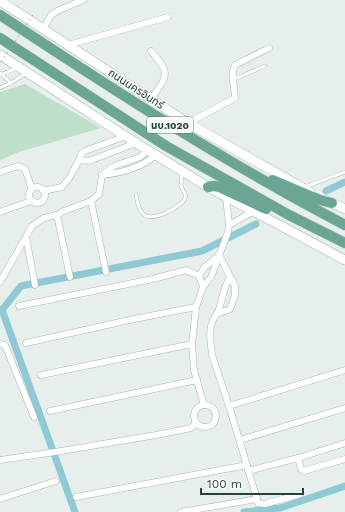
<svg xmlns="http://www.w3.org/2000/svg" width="345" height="512" font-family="'Work Sans','Noto Sans Thai',sans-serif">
<rect width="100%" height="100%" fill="#e6efeb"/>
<polygon fill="#bfe0c8" points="25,84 101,128 19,152 0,160 0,92"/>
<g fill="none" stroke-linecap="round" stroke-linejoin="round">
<g stroke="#8ec9d4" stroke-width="7">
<polyline points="326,191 345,182"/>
<polyline points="2,310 75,512"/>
<polyline points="0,311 2,310 21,286 202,251 256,224"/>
<polyline points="244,512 280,508 345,486"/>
</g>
<g stroke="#a8b8b2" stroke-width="4">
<g id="service">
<polyline points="0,73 11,83"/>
<polyline points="0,75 17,68"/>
<polyline points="234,79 265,66"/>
<polyline points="0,88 11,83 26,73"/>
<polyline points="305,187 345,172"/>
<path d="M136 195C137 200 138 208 142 213 152 224 181 207 186 197L181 186 182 173"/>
</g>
</g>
<g stroke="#a8b8b2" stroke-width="7">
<g id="minor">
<polyline points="43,29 51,15 57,11 83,0"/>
<polyline points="68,45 168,17"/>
<path d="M151 51C171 74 168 75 151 99"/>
<path d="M188 123 235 98C235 89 230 74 235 65L269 48"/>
<polyline points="126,136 85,151 81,154 79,160 89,161 136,143"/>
<polyline points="0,172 18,166 25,169 32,189"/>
<path d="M102 175C122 173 141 168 156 155"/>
<circle cx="37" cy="195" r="8"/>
<polyline points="43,191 62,187 70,177 79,160"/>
<polyline points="91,201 106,272"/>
<polyline points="0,212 31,201"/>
<polyline points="57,215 70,277"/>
<polyline points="229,225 254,211"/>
<polyline points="26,237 35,285"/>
<polyline points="199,276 204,268 218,256"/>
<polyline points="0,282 32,226 44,218 57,215 64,211 91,201 99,194 102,175 114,166 140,157 148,150"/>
<polyline points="19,306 153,279 186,270 199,276 203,287"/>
<polyline points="217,314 230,309 235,295 235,286 219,255"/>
<polyline points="26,343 134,319 196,307"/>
<polyline points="0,344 5,345 34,417"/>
<polyline points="41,375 192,344"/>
<polyline points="204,405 194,370 192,344 196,307 203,287 211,277 228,232 229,225 226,197"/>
<circle cx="205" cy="416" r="11"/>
<polyline points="229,406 345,370"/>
<polyline points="50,411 197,380"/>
<polyline points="240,440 345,408"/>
<polyline points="298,458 301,469 304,471 345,459"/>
<polyline points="0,460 55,452 156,435 191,428 196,423"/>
<polyline points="248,471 298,458 345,443"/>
<polyline points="76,497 247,465"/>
<polyline points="0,499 56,481"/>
<polyline points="257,499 258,503 265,504 300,494"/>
<path d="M181 512 257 499 229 406 212 355C211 344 208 331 213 320 215 315 219 312 220 306 223 295 224 287 230 277"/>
</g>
</g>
<g stroke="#a4bbb3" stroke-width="10">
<g id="secondary">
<polyline points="0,1 188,123 310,192"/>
<polyline points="0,55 136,143 208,187 345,260"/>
<polyline points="325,200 345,209"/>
</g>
</g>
<g stroke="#c2cac8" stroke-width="11">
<g id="primary">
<path d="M0 15C112 89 226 163 345 225"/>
<polyline points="0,38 166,146 289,215 345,243"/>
<polyline points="273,180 320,200 332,203"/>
<polyline points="208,187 214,186 219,187 266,209"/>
</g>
</g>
<use href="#service" stroke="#fff" stroke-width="3"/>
<use href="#minor" stroke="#fff" stroke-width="6"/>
<use href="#secondary" stroke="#fff" stroke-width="9"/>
<use href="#primary" stroke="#6aa596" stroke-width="10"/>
<polyline stroke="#86b3a5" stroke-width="1" stroke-dasharray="2 3" stroke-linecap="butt" points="1,62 33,15"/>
</g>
<g text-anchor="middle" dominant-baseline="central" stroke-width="3.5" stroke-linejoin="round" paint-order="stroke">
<rect fill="#f7fbf9" stroke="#637a73" stroke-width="1" x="147" y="117" width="46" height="16" rx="3"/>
<g font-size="10" font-weight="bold" fill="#24423a">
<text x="170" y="125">นบ.1020</text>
</g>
<g font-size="11" fill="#24423a" stroke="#f7fbf9">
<text transform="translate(136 89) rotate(33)">ถนนนครอินทร์</text>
</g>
</g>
<path d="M201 488v6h102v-6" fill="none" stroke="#24423a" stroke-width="2"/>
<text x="207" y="488" font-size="12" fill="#24423a" stroke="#f7fbf9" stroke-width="3" paint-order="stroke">100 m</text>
</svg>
